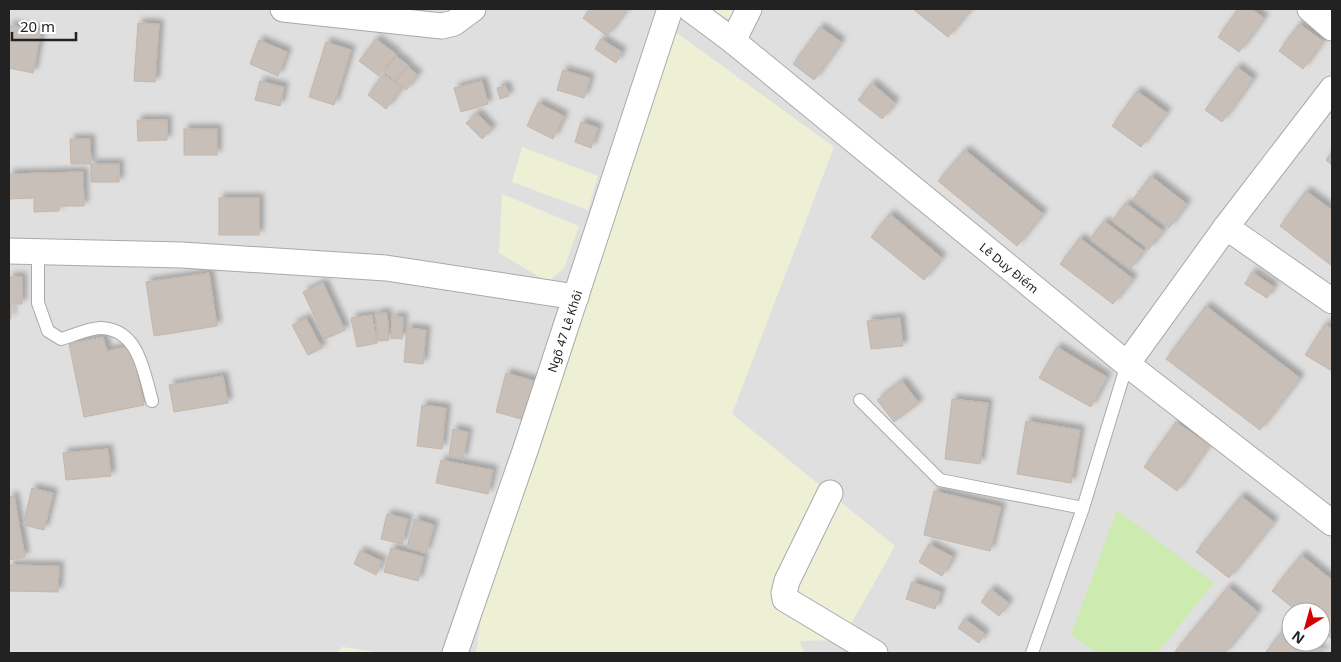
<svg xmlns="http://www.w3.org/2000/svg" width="1341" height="662" font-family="'Noto Sans',sans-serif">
<defs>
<filter id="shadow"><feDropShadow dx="4.5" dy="-4.5" stdDeviation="2.5" flood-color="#0004"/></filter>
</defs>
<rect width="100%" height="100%" fill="#f2efe9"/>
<path fill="#e0dfdf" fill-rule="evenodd" d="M9 9H1332V653H9ZM1291 612H1321V642H1291Z"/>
<g fill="#eef0d5">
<polygon points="710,9 736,9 731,20"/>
<polygon points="666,25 834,147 732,414 895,546 842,640 799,641 805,653 476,653 491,547"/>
<polygon points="522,147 598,176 588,210 512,182"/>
<polygon points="502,194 579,226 564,268 548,282 499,253"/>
<polygon points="342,647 343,647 381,653 337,653"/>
</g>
<polygon fill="#cdebb0" points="1117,510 1214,583 1157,653 1096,653 1071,635"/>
<g fill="#c7bfb8" stroke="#c4b6ab" filter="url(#shadow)">
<polygon points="590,9 627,9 607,36 583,18"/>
<polygon points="913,9 971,9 948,37"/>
<polygon points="1238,9 1252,9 1264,18 1239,52 1218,37"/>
<polygon points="138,23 159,24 155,82 134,81"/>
<polygon points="1299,24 1323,41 1303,69 1279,51"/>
<polygon points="9,25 41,31 33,73 9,68"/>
<polygon points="820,27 841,42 814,80 793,64"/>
<polygon points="376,39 396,54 379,76 359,61"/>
<polygon points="601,39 622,52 616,63 595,49"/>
<polygon points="259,40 287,52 278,76 250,64"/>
<polygon points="326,42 351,50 334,105 309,97"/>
<polygon points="396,56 408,65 395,81 384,72"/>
<polygon points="408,67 418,75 406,90 396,82"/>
<polygon points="1237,67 1253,79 1222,122 1205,110"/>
<polygon points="563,70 590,78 584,98 557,90"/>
<polygon points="383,74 402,88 386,109 368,95"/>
<polygon points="260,81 284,87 280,106 255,100"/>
<polygon points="482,81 488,104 461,112 454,88"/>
<polygon points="872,83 895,103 882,119 858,100"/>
<polygon points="506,86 509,96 500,99 497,88"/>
<polygon points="1137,91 1167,113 1141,147 1112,126"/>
<polygon points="538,103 564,116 553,139 527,126"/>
<polygon points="477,113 492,129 482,139 466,123"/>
<polygon points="137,120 167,120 167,140 138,141"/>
<polygon points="581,122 598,128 591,148 575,142"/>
<rect x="184" y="129" width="33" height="26"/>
<polygon points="70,139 90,139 91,164 71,164"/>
<polygon points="965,150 1043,214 1017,246 938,181"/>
<polygon points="1332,152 1332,165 1326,160"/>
<rect x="91" y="164" width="28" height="18"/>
<polygon points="83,172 84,206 59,206 59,211 34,212 34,198 9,199 9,174"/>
<polygon points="1151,176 1187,204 1169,228 1133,199"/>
<polygon points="1306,191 1332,210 1332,266 1280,226"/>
<rect x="219" y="198" width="40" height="37"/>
<polygon points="1126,203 1163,231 1149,249 1112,221"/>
<polygon points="890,214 942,258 924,280 871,237"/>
<polygon points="1104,221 1144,251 1130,269 1090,239"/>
<polygon points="1080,238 1133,279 1113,304 1060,264"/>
<polygon points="1252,272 1274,287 1267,298 1245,284"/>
<polygon points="209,273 217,326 154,336 146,282"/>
<polygon points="9,277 22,277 22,304 11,304 11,319 9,319"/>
<polygon points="323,283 345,330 325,339 303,292"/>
<polygon points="1206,306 1300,378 1260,430 1166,359"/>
<polygon points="387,313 389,340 378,341 375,314"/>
<polygon points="372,315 377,343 357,347 351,318"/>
<polygon points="392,317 403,317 402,339 391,338"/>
<polygon points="306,318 322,348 308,355 292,325"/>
<polygon points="900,318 903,346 871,349 867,321"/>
<polygon points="1325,324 1332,329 1332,371 1305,355"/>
<polygon points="407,328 426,330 423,364 404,362"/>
<polygon points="103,337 107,351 131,346 144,405 84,417 69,344"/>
<polygon points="1057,347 1107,377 1091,407 1039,378"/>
<polygon points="506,373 538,382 528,421 496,412"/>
<polygon points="223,376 228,403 174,412 169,385"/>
<polygon points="902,381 919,403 894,422 877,400"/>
<polygon points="952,399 988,403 980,464 945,459"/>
<polygon points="422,405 446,408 442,449 417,446"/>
<polygon points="1026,421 1080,430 1071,483 1017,474"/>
<polygon points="1176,422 1209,445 1177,491 1144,467"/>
<polygon points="453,429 468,432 463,459 449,456"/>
<polygon points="108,449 111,476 66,480 63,453"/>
<polygon points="441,460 493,470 488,494 436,483"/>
<polygon points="32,488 53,493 44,530 23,525"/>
<polygon points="934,491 1001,507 990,551 924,535"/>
<polygon points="14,496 25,557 9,560 9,497"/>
<polygon points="1241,496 1274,522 1229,578 1196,552"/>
<polygon points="387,514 408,519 402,544 381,539"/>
<polygon points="415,519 434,525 426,553 407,547"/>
<polygon points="929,544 953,557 942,576 919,562"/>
<polygon points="391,548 424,557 418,581 384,572"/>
<polygon points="360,551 382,561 376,575 354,564"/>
<polygon points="1301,555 1332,580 1332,639 1321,630 1321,612 1298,612 1272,591"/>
<polygon points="9,565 59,566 58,592 9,591"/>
<polygon points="912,582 941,592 935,609 906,599"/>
<polygon points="1228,587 1258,612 1225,653 1174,653"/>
<polygon points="991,589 1009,603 999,616 981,602"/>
<polygon points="965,619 985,634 979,643 958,628"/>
<polygon points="1288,624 1291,626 1291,642 1311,642 1325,653 1265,653"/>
</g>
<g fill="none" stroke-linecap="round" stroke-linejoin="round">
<g stroke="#a9a9a9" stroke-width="14">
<g id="service">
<path d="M38 251V303L48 331 61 339C72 336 91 327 102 328 139 330 144 373 152 401"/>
<polyline points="860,400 940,480 1083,508"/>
<polyline points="1032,653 1083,508 1127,364"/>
</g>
</g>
<g stroke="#a9a9a9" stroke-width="27">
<g id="minor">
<polyline points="283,9 442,26 454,23 473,9"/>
<path id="s1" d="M690 9 733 41 1127 364 1332 523"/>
<polyline points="1310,9 1332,28"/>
<polyline points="733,41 749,9"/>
<polyline points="1226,227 1332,301"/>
<polyline points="9,251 182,255 386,268 576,297"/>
<polyline points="1127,364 1226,227 1332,89"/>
<polyline points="830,493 787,581 784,593 785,599 875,653"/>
<path id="s2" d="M455 653 525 451 670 9"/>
</g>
</g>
<use href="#service" stroke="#fff" stroke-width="12"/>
<use href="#minor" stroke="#fff" stroke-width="25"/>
</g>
<g text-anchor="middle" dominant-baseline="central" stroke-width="5" stroke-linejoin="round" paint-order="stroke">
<g font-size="12" fill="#222" stroke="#fff">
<text stroke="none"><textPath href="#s1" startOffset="411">Lê Duy Điếm</textPath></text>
<text stroke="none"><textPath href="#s2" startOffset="340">Ngõ 47 Lê Khôi</textPath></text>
</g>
</g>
<rect width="1341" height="662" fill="none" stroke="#222222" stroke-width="20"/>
<g transform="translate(1306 627) rotate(217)"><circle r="24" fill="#ffffff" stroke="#a7a7a7"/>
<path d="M0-4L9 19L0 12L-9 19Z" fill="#d40000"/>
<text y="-8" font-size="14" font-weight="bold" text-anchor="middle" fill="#222222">N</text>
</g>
<path d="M12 32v8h64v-8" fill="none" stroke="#222222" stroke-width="2.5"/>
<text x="20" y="32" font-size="15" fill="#222222" stroke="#ffffff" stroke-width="4" paint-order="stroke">20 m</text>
</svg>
